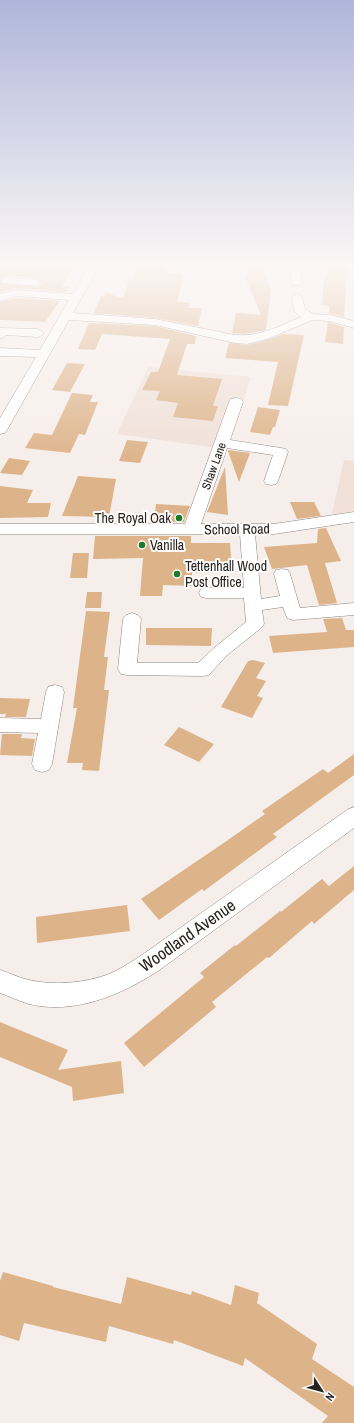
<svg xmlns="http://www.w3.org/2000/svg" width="354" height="1423" font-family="'Archivo Narrow',sans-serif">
<rect width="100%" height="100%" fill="#f6eeea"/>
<g fill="#f0e0d8">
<polygon points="148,367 251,377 243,402 230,401 218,448 117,434"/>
<polygon points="344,460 354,461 354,511 332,514"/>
</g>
<g fill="#ddb389" fill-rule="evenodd">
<path d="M0 265H74L62 287H69L66 292 16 288 0 292ZM7 276 37 278 43 284 37 287 3 284 1 282 2 278Z"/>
<polygon points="251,265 260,265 271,290 266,330 244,334 232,333 236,313 261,315 246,279"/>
<polygon points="327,265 347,266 344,317 329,313 329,306 322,305 324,279"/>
<polygon points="137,267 166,268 165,273 184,274 177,302 190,303 188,308 202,308 198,326 155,318 94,313 101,296 104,296 106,292 117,297 124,297 129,279 133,279"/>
<polygon points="17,298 60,301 45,322 0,320 0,302"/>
<polygon points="328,322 344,327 343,344 325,342"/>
<polygon points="89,323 155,326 196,336 195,344 187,344 177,375 222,379 213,406 218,406 213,421 173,417 178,403 156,400 160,391 142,390 151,372 158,372 170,339 102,334 95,350 78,349"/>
<polygon points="283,334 304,335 288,406 268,405 278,362 225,358 229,343 247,345 270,339"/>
<polygon points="67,363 85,364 70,392 52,390"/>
<polygon points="72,393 93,395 90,402 98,402 85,435 79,434 70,453 25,448 34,433 52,435"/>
<polygon points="258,407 280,410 275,427 273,427 270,435 250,432"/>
<polygon points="127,440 148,442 140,463 119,461"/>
<polygon points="228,450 250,453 239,482 228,451"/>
<polygon points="9,458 30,461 22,475 0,473"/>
<polygon points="225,467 228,515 207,512"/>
<polygon points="78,476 116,479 109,517 62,516"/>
<polygon points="0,486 33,490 27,503 51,503 48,517 0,518"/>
<polygon points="290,502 314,502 321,516 297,519"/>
<polygon points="156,504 190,506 184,522 154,522"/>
<polygon points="326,528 341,561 325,563 337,603 319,605 307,565 272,569 264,547 317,543 318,529"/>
<polygon points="95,536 191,536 191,543 230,543 232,572 192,573 192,586 163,585 162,596 140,596 143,558 93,559"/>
<polygon points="73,553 89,553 87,578 70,578"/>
<polygon points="87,592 102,592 101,608 85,608"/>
<polygon points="86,611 110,612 104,657 108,657 104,690 109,690 99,771 82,770 83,763 67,763 77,708 73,708"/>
<polygon points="342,618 346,630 354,630 354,647 273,653 269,636 327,632 323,619"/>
<polygon points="146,628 212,628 211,646 146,645"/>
<polygon points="253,660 265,663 256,678 266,681 257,696 263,698 252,718 221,707 248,661"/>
<polygon points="0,698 30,699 26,717 5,717 6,714 0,714"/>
<polygon points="179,727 214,744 199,762 164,745"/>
<polygon points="2,734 22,734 21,738 35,739 32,756 0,755"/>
<polygon points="354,754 354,775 273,834 277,837 204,891 202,889 159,920 141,899 228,840 265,814 262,811 323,769 328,773"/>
<polygon points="354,866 354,890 314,924 312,921 269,958 267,957 212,1002 216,1007 144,1067 124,1043 204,977 200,973 235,945 236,946 280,911 281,912 322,879 329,886"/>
<polygon points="127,905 130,931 37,943 36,917"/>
<polygon points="0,1022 68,1050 58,1070 121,1061 124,1093 73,1101 72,1087 0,1057"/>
<polygon points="3,1272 53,1286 53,1287 121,1304 127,1277 191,1295 192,1291 231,1305 235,1285 259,1293 257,1303 317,1344 312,1359 354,1387 354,1423 322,1423 328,1416 245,1358 243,1366 174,1340 173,1344 109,1326 106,1342 24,1323 19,1341 0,1335 0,1281"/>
</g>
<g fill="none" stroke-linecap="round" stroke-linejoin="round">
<g stroke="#8c8581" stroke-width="1">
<g id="minor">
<path d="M90 265H100L73 313 155 319 235 335C259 337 280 326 301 317L294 311 292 297 297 294 302 297 305 309 313 314 330 315 354 321V328L329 321 312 320 270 338 247 344 235 343 155 325 69 320 7 430 5 433 0 434V418L36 357 0 356V348L40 350 69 300 17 296 0 301V294L16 290 73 294Z"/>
<path d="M291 265H301L300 270 302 283 301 285H293C290 280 290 271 291 265Z"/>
<polygon points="7,278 37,280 42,283 37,286 3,283 2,281 3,279"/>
<polygon points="0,328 38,329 42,331 44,333 42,335 38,337 6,335 4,337 0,339"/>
<polygon points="236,398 241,399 243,402 230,440 281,448 286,449 288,452 278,481 276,484 271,485 266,484 264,481 273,455 227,448 201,524 274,524 354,512 354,522 274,534 255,534 261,599 280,596 274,574 276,570 282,569 288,570 290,574 300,608 354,603 354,615 293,620 287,618 283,607 262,610 264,624 261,628 226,656 209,675 203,676 127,675 121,674 118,669 123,619 126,615 132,613 138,615 141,619 137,663 198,663 214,648 246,622 244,598 207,598 201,597 199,593 201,589 207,588 244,588 240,534 0,534 0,524 185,524 229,402 231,399"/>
<polygon points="55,685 62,687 64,692 52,764 49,770 42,772 35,770 32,764 38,733 0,732 0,718 41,719 46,692 48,687"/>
<path d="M354 807V828L158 971C121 995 74 1015 29 1004 19 1001 9 996 0 993V970C10 973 19 978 29 980 54 986 86 983 109 974 121 969 131 962 142 955L347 810Z"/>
</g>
</g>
<use href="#minor" fill="#fff" fill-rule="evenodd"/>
</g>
<linearGradient id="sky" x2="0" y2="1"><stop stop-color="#afb6da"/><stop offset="0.57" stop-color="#fbf7f6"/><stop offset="1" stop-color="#fbf7f6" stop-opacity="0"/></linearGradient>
<rect width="354" height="464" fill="url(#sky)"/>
<g fill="#1b7929" stroke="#fefdfc" stroke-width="1.5">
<circle cx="179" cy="518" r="4"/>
<circle cx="142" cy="545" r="4"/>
<circle cx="177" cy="574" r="4"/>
</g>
<g text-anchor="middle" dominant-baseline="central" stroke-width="4" stroke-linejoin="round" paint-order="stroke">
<g font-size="12" fill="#252220" stroke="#fefdfc">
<text transform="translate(214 466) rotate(-70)">Shaw Lane</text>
</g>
<g font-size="14" fill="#252220" stroke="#fefdfc" text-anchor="start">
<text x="171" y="518" text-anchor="end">The Royal Oak</text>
<text x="150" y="545">Vanilla</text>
<text x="185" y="566">Tettenhall Wood<tspan x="185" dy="16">Post Office</tspan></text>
</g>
<g font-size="14" fill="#252220" stroke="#fefdfc">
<text transform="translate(237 529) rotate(-1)">School Road</text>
</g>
<g font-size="17" fill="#252220" stroke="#fefdfc">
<text transform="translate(187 935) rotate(-35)">Woodland Avenue</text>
</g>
</g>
<g transform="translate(322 1391) rotate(126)" stroke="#fefdfc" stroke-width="3" paint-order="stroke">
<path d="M0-3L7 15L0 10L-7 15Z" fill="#252220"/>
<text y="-6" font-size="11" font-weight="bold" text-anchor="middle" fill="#252220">N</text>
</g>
</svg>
